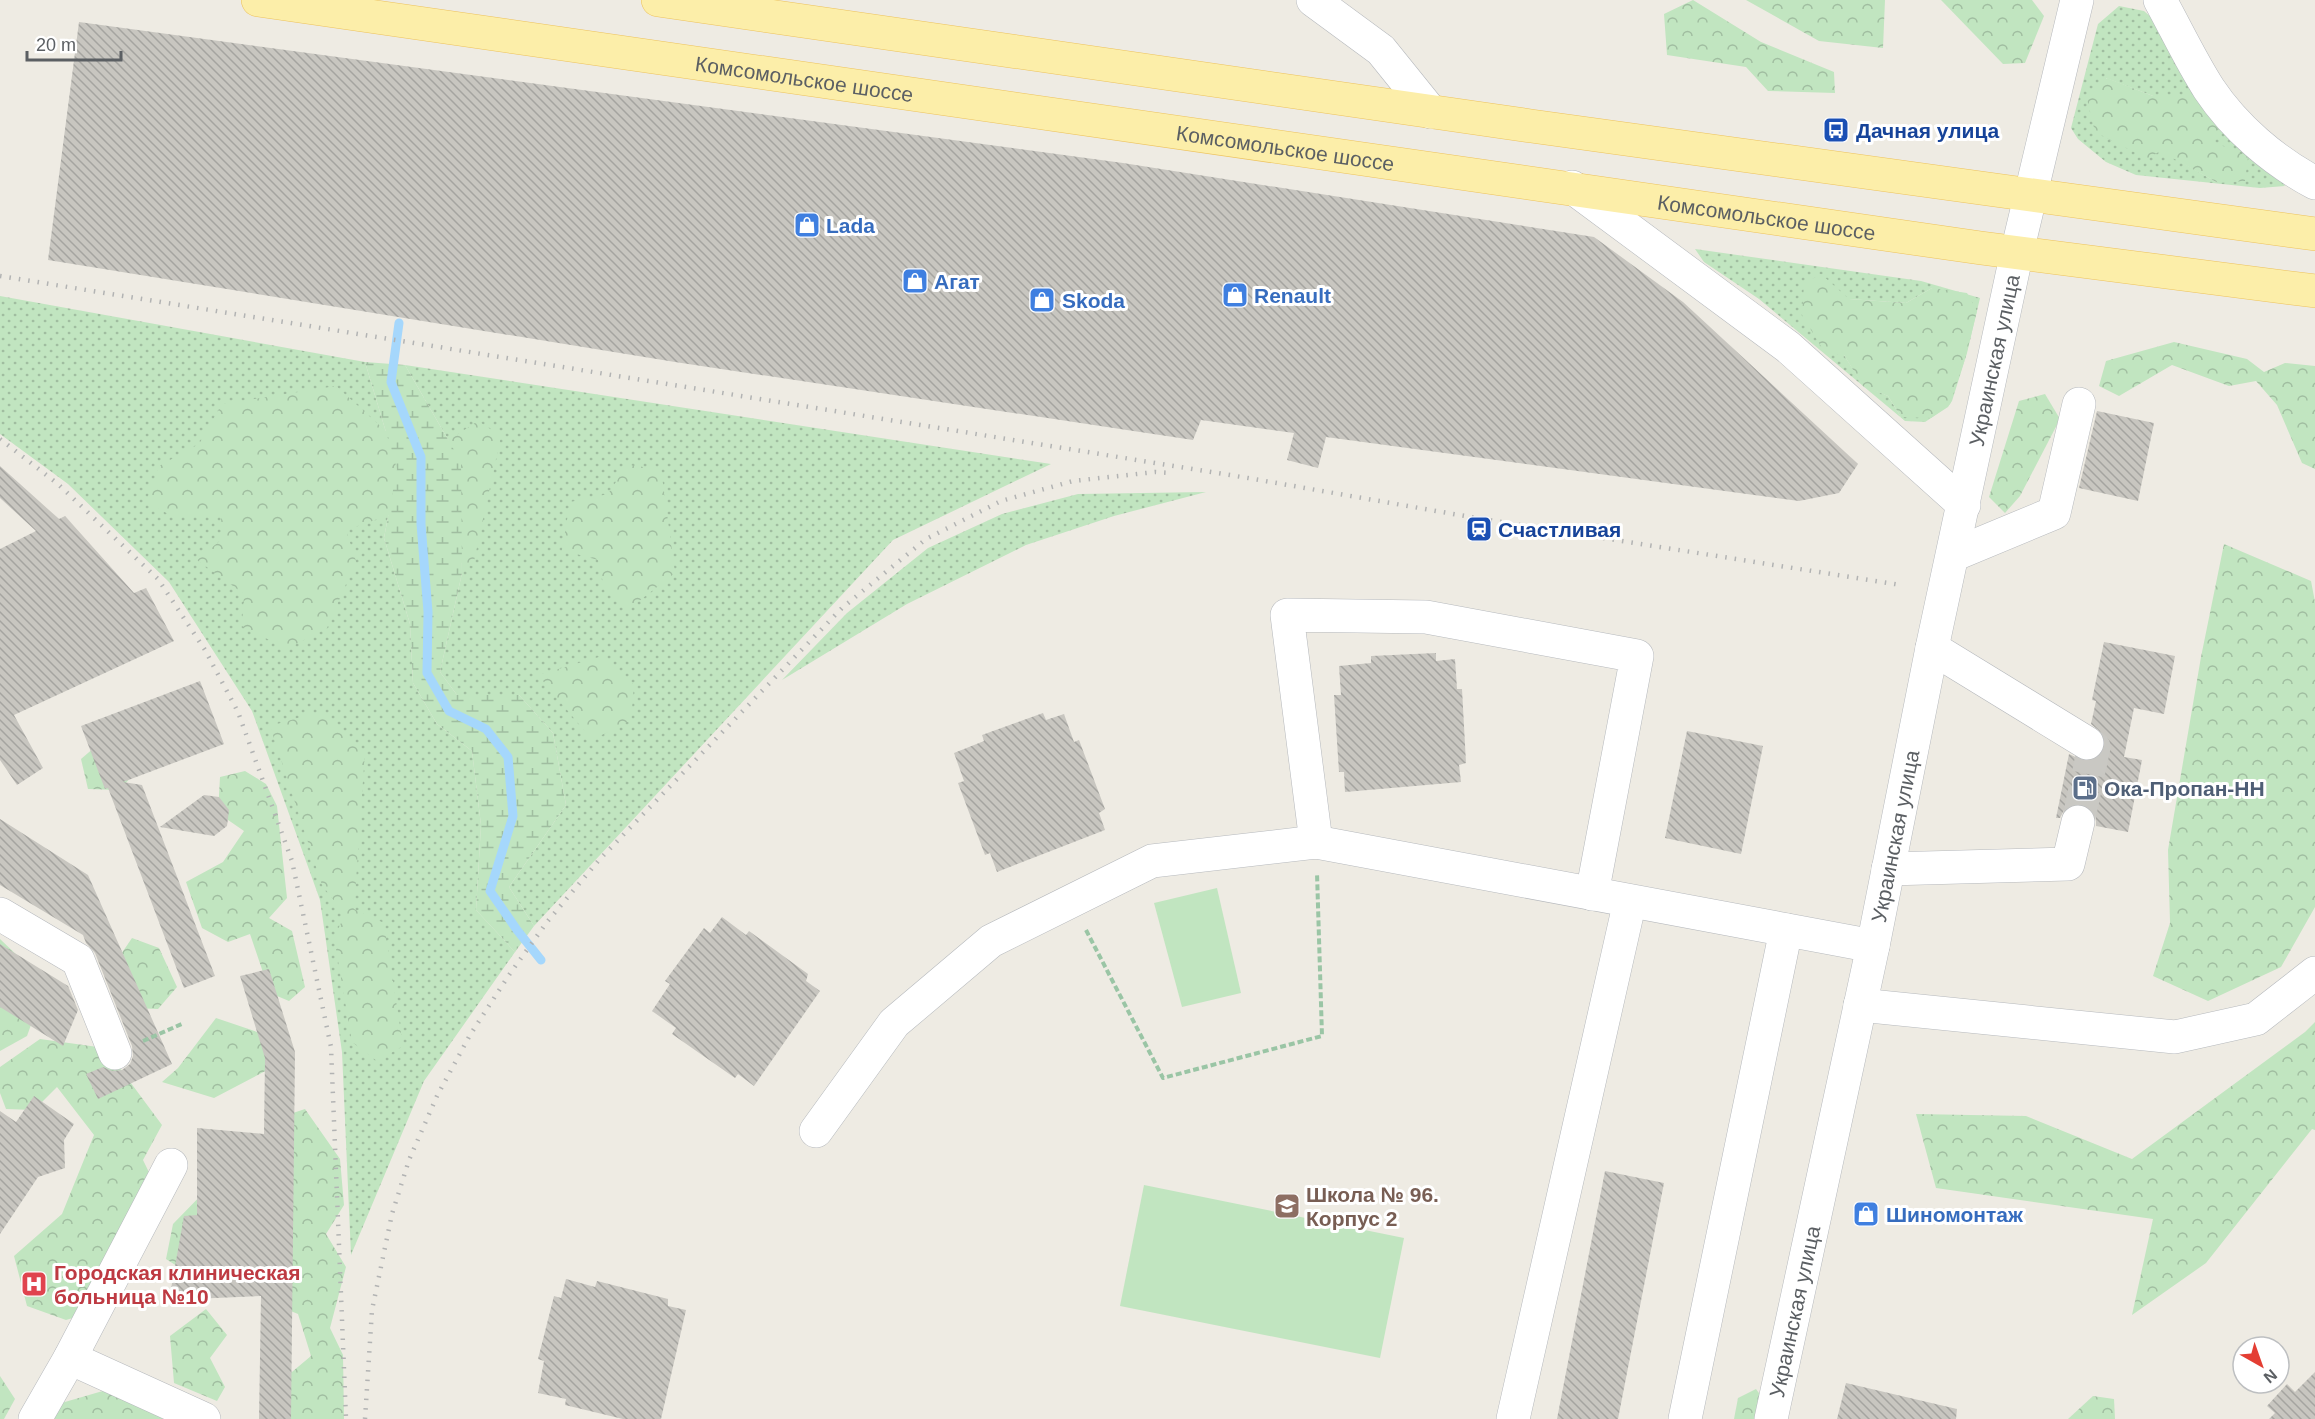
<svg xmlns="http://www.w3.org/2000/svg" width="2315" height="1419" font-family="Arial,sans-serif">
<defs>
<pattern id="grass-dots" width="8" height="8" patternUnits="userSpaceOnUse" patternTransform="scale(1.5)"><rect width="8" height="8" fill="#c1e5c0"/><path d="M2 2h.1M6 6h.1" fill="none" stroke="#a0bda0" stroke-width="1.8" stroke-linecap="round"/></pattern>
<pattern id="forest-crowns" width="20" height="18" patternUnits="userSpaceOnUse" patternTransform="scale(1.5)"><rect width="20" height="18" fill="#c1e5c0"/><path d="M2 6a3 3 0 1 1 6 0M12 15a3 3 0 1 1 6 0" fill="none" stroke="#a0bda0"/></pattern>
<pattern id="wetland-marsh" width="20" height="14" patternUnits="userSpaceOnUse" patternTransform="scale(1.5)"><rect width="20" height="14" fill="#c1e5c0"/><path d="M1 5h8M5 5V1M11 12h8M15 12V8" fill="none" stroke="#a0bda0"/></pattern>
<pattern id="building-back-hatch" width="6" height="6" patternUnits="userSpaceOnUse" patternTransform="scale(1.5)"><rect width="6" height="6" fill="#c8c6c0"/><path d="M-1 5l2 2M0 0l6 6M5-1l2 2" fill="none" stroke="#a5a4a0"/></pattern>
</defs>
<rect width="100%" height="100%" fill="#eeebe3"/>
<g fill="url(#grass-dots)" fill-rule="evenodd">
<path d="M2119 6 2144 11 2152 18 2285 186 2260 188 2136 175 2106 162 2078 139 2071 128 2098 24ZM2106 78 2153 96 2213 142 2218 183 2160 150Z"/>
<path d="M1695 249 1921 281 1980 298 1967 353 1952 401 1948 407 1925 422 1905 421 1759 299 1704 262ZM1932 288 1965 359 1958 374 1901 417 1888 396 1863 385 1844 355 1849 299 1906 303Z"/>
<polygon points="0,296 365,362 397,469 384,538 410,624 413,683 437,724 472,751 481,825 476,910 515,952 424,1081 351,1255 342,1052 320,900 252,711 169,582 68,484 0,434"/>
<polygon points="405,365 1051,464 893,540 534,926 509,887 566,805 553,733 519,695 457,695 440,672 462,573 461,462"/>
<polygon points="1206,492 1114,516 1026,545 907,604 782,680 847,613 928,548 1002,514 1078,494"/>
</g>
<g fill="url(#forest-crowns)">
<polygon points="1693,0 1761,42 1834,72 1835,93 1768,91 1746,67 1667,55 1664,14"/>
<polygon points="1746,0 1885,0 1883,48 1819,41"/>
<polygon points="1941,0 2032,0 2044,16 2025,63 2003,64"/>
<polygon points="2107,78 2153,96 2195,97 2218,127 2214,142 2248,157 2245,181 2218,183 2160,151 2148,159 2095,132 2087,99"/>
<polygon points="1821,274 1849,299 1906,303 1932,288 1967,293 1977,311 1965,359 1950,404 1931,418 1901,417 1888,396 1863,386 1844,355 1825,353 1802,315 1804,284"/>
<polygon points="2174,342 2247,359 2264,372 2285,363 2315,366 2315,469 2302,463 2277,405 2256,381 2229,386 2172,365 2119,396 2099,386 2106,361"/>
<polygon points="336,386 398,442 401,511 346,530 356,561 327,628 287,649 242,626 244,594 197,560 222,539 221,516 172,516 146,502 159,466 199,444 222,404"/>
<polygon points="2045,394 2060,419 2020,496 2005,513 1989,497 2019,401"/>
<polygon points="478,421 501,436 473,566 451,560 441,445"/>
<polygon points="627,465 661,469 675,573 630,608 605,592 598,560 562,550 570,502 608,494"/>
<polygon points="2224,544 2311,581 2315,602 2315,907 2281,967 2208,1001 2153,976 2170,923 2168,850 2201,657"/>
<polygon points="599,657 634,685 631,720 592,740 538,675"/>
<polygon points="319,712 365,752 354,909 384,923 403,1046 377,1061 352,1042 334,937 345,915 322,885 270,726"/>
<polygon points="109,735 140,768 119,790 88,789 81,759"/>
<polygon points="245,771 266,784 277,806 287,898 269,918 292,931 305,987 289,1001 270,993 250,934 228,942 202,928 186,882 223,862 244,831 218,813 220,777"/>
<polygon points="132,938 159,948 177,987 158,1009 133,1008 117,960"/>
<polygon points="0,939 46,983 27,1036 0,1051"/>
<polygon points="216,1018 263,1034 271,1068 214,1098 162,1082 178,1068"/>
<polygon points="2315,1022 2315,1130 2312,1129 2206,1263 2132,1315 2153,1219 1936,1188 1916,1114 2026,1116 2132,1159 2305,1032"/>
<polygon points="40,1039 105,1048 162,1125 143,1160 162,1199 109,1307 66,1320 27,1306 14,1256 62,1214 94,1135 57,1087 34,1110 6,1109 0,1093 0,1067"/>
<polygon points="305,1109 340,1159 344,1205 326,1234 346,1267 330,1328 343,1355 344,1419 278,1419 274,1387 311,1356 298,1314 271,1303 272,1247 191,1275 166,1259 173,1224 212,1184 287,1115"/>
<polygon points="206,1309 227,1335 210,1358 225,1387 217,1401 174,1383 170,1336"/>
<polygon points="0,1376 15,1399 4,1419 0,1419"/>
<polygon points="144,1379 175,1419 49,1419 58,1404"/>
<polygon points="1756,1389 1767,1404 1763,1419 1734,1419 1738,1398"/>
<polygon points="2093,1396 2114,1399 2115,1419 2068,1419"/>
</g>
<polygon fill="url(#wetland-marsh)" points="365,362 405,365 461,462 462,573 440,672 457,695 519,695 553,733 566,805 509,887 534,926 515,952 476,910 481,825 472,751 437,724 413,683 410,624 384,538 397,469"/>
<g fill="#c1e5c0">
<polygon points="1217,888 1241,993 1182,1007 1154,903"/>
<polygon points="1144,1185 1404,1238 1380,1358 1120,1306"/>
</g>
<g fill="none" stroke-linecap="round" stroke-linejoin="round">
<polyline stroke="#a5d7fc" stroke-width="9" points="399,323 391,382 421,457 421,524 428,612 427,673 449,711 486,729 508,757 513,816 490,891 517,930 541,960"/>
</g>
<g fill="url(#building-back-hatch)">
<polygon points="79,22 1123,163 1594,237 1683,302 1858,464 1839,493 1799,501 1326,437 1318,468 1287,460 1294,433 1201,420 1193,440 675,362 48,260"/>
<polygon points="2097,411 2154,423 2138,501 2079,488"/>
<polygon points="0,466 59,519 65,516 134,593 146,588 174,641 14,715 43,768 17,785 0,760 0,549 36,531 0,498"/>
<polygon points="2104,642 2175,656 2164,714 2134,708 2124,757 2142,760 2128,832 2096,826 2096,816 2091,809 2082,804 2072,804 2064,810 2060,818 2056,818 2069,754 2086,762 2095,760 2103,753 2106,744 2103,734 2091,724 2096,701 2092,700"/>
<polygon points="1436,653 1436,661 1455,659 1457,689 1462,689 1466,763 1459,765 1461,782 1345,792 1344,772 1339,772 1334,695 1341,695 1339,666 1371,663 1371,656"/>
<polygon points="200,681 224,744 123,782 142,785 215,976 184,988 108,788 105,789 81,726"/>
<polygon points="1043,713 1046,720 1064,714 1074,742 1079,740 1105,809 1099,813 1105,830 997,872 990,853 985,855 958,783 964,781 954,753 984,741 982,735"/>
<polygon points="1687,731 1763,746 1741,854 1665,838"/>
<polygon points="204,795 219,797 229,810 227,826 214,836 160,827"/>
<polygon points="0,819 88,875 172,1064 98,1099 86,1074 103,1067 112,1071 122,1070 130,1064 133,1056 132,1046 95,953 86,943 83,935 0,885"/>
<polygon points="722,917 746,935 749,931 808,974 806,981 820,991 754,1086 738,1074 735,1078 672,1034 676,1028 652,1011 670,984 665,981 704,928 710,933"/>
<polygon points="0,944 68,986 78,1010 63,1046 0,1007"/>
<polygon points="269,969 295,1052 291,1419 259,1419 261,1296 169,1300 184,1216 197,1215 197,1128 264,1134 265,1058 240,976"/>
<polygon points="34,1096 74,1124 64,1140 65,1168 38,1177 0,1234 0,1111 16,1122"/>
<polygon points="1605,1171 1664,1183 1618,1419 1557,1419"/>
<polygon points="566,1279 595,1287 597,1281 668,1299 668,1306 686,1310 661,1419 623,1419 565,1405 566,1399 538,1393 544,1361 538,1359 554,1296 561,1298"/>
<polygon points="2315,1372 2315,1419 2269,1419 2275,1413 2267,1406 2287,1384 2295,1392"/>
<polygon points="1846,1383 1957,1409 1956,1419 1837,1419"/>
</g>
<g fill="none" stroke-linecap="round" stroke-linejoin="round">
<polyline stroke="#c9c8c3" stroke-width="33" stroke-dasharray="33 16" stroke-linecap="butt" points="2078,822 2094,747 2087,743"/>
<g stroke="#b6b9bd" stroke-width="34">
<g id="minor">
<polyline points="1313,0 1381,50 1431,112"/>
<path d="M2160 0C2176 29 2191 61 2209 89 2235 128 2274 161 2315 183"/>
<polyline points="1572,187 1788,347 1964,505"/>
<polyline points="1953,555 2054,513 2079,404"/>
<polyline points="1932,648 2087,743"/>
<polyline points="1316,842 1287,615 1426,617 1637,656 1592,894"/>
<polyline points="1888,869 2068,864 2078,822"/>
<polyline points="0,914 78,960 115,1053"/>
<polyline points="1860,1005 2175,1037 2256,1019 2315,973"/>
<polyline points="816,1131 894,1023 991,941 1152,861 1316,842 1873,946"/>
<polyline points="70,1358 204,1419"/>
<polyline points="35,1419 70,1358 171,1165"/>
<polyline points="1513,1419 1630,901"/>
<polyline points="1685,1419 1786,930"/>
<path id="s1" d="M1771 1419 1873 946 1932 648 2017 252 2077 0"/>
</g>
</g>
<g stroke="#edc25d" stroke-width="34">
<g id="major">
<path id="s2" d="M258 0 1981 248 2315 291"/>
<polyline points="658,0 1531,126 2315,234"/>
</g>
</g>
<g stroke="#9ac5a5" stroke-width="4" stroke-dasharray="6 3" stroke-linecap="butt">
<polyline points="1086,930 1163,1078 1322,1036 1317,873"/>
<polyline points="143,1041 184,1023"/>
</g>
<use href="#minor" stroke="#fff" stroke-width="33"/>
<use href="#major" stroke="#fceea9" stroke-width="33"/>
<g stroke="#b2b3b3" stroke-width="4.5" stroke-dasharray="1.5 8" stroke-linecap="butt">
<polyline points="0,276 1248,478 1482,519 1901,585"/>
<polyline points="0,439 58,484 158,579 205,650 238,712 292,861 331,1047 346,1419"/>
<polyline points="365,1419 372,1310 392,1214 409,1160 437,1096 470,1035 509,975 547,922 599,860 842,608 926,539 1001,501 1073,481 1155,472 1171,473"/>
</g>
</g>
<defs>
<g id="bus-square" transform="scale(1.35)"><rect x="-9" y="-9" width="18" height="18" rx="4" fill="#1a4fb4" stroke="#fff"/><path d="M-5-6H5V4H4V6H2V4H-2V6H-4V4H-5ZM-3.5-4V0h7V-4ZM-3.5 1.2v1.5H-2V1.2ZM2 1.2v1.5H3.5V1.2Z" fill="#fff"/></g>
<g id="shop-square" transform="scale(1.35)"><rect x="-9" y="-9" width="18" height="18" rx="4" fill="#3f7fe0" stroke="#fff"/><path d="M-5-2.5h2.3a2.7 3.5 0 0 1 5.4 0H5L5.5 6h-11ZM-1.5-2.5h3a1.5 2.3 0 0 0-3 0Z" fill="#fff"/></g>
<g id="station-square" transform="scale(1.35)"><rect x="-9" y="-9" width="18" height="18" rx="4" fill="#1a4fb4" stroke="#fff"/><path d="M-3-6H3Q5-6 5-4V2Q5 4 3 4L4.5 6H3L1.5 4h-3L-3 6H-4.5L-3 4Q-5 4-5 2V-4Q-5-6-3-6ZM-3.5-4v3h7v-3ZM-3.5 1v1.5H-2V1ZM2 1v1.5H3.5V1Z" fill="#fff"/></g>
<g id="fuel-square" transform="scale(1.35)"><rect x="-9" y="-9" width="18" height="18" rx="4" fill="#5c6f8a" stroke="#fff"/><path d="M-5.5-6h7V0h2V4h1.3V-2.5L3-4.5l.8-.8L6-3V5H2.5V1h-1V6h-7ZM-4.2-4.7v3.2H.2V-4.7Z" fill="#fff"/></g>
<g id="school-square" transform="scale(1.35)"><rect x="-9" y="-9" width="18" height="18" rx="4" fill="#8d6e63" stroke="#fff"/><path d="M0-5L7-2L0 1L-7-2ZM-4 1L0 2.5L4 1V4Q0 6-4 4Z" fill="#fff"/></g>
<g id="hospital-square" transform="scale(1.35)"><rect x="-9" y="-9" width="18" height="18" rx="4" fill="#e0444e" stroke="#fff"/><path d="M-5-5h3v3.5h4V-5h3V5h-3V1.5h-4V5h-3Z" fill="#fff"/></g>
</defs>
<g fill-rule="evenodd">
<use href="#bus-square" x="1836" y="130"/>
<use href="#shop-square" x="807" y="225"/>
<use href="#shop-square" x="915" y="281"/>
<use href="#shop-square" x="1235" y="295"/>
<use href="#shop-square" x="1042" y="300"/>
<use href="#station-square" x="1479" y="529"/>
<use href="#fuel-square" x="2085" y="788"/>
<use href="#school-square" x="1287" y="1206"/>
<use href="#shop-square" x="1866" y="1214"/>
<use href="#hospital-square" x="34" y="1284"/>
</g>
<g text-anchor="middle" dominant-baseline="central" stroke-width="6" stroke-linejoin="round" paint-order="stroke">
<g font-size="21" fill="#5b5f63" stroke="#fff">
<text stroke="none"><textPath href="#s2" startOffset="552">Комсомольское шоссе</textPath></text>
<text stroke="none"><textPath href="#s2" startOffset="1038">Комсомольское шоссе</textPath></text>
<text stroke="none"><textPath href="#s2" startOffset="1524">Комсомольское шоссе</textPath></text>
<text stroke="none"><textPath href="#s1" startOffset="1082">Украинская улица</textPath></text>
<text stroke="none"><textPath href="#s1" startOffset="596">Украинская улица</textPath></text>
<text stroke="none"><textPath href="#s1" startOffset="110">Украинская улица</textPath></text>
</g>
<g font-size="21" font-weight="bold" fill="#164399" stroke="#fff" text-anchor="start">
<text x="1856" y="130">Дачная улица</text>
<text x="1498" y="529">Счастливая</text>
</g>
<g font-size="21" font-weight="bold" fill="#366cbe" stroke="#fff" text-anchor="start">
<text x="826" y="225">Lada</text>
<text x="934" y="281">Агат</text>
<text x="1254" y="295">Renault</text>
<text x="1062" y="300">Skoda</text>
<text x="1886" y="1214">Шиномонтаж</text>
</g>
<g font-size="21" font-weight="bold" fill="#4e5e75" stroke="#fff" text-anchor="start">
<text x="2104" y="788">Ока-Пропан-НН</text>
</g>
<g font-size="21" font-weight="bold" fill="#785e54" stroke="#fff" text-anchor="start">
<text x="1306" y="1194">Школа № 96.<tspan x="1306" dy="24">Корпус 2</tspan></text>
</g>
<g font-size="21" font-weight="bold" fill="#be3a42" stroke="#fff" text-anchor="start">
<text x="54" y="1272">Городская клиническая<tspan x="54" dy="24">больница №10</tspan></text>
</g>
</g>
<g transform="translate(2261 1365) rotate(140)"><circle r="28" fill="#ffffff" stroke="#bdbfc1" stroke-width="1.5"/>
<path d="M0-4.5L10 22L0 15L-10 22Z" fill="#e43e33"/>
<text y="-9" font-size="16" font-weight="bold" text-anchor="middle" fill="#5b5f63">N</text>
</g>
<path d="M27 51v9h94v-9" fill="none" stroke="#5b5f63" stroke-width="3"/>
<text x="36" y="51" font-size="18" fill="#5b5f63" stroke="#ffffff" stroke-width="4.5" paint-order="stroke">20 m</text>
</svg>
